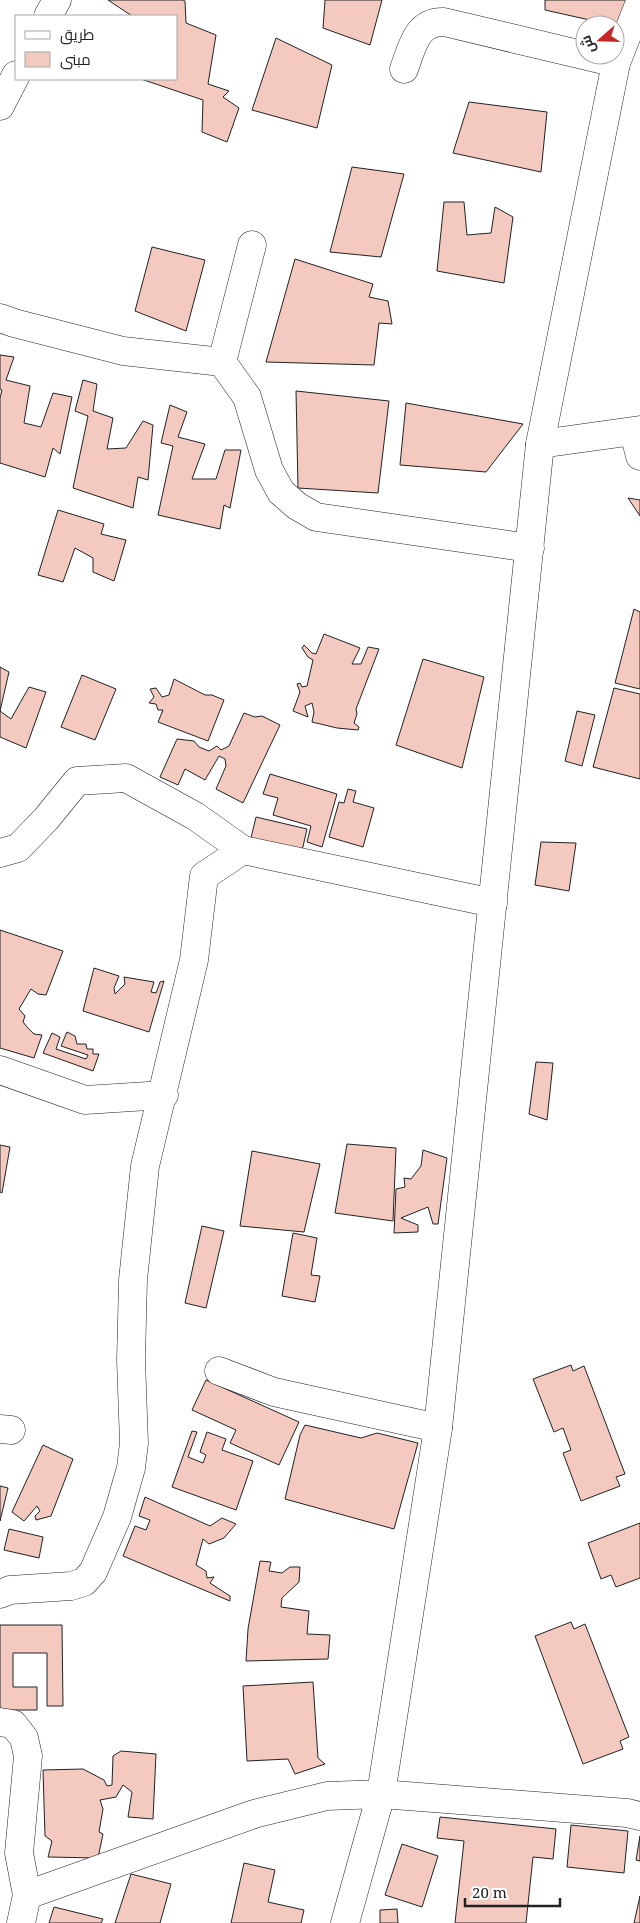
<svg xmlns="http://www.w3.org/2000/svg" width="640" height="1923" font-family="'Noto Serif',Cairo,serif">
<rect width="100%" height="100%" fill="#fff"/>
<g fill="#f3c9c0" stroke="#222">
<polygon points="108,0 183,0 185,1 186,23 216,35 208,84 229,91 223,97 239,108 227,142 202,132 203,100 141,79 176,79 176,16 132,16"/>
<polygon points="325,0 382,0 370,45 323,28"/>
<polygon points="545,0 628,0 621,27 545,10"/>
<polygon points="276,38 332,65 317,128 252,110"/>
<polygon points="469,102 547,112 541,172 453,153"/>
<polygon points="352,167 404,174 381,257 330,252"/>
<polygon points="444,202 464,202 467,235 491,233 495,207 513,217 504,283 437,271"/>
<polygon points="152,247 205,260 186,331 135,311"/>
<polygon points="295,259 373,284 369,297 388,301 392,324 379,323 374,365 266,362"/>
<polygon points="0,355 14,357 6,380 30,386 24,423 41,427 53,393 72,397 60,454 53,448 45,477 0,463 0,398 2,390 0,389"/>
<polygon points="83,380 97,384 93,411 113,418 107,449 126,448 143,421 153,425 148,480 138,477 133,508 73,488 88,416 75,411"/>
<polygon points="296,391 389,401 378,493 298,488"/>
<polygon points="406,403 523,424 486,472 400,465"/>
<polygon points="170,405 187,412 178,437 205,444 192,479 216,479 225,450 241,450 230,508 224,505 220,529 158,515 173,446 161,443"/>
<polygon points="628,498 640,500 640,516"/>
<polygon points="58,510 104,524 101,534 126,540 114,581 93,572 93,558 75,548 63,582 38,575"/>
<polygon points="634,609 640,612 640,689 615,683"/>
<polygon points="324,634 360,648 352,664 361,664 368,647 379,649 356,709 357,714 354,723 359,727 358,730 337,728 312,722 314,712 312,703 305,706 308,717 293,711 300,692 297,684 300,683 302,687 307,686 313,660 308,657 302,648 304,645 312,653 316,654"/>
<polygon points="423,659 484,677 462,768 396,745"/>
<polygon points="0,667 9,672 0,711"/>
<polygon points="82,675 116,689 95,740 61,727"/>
<polygon points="174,679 205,695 212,695 224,700 208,741 158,722 163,710 158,710 156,704 149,703 154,697 150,689 156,688 162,697 169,695"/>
<polygon points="29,687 46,692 26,748 0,737 0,711 11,719"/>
<polygon points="614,688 640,694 640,779 593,767"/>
<polygon points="577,711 595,715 582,766 565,761"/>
<polygon points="244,713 255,717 262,716 280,725 243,803 216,789 226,766 225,759 219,756 205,780 185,769 178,785 160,777 177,739 194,741 199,747 209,751 217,746 221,750 229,746"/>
<polygon points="270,774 337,794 322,847 307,842 311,826 273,815 278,798 263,794"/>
<polygon points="348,789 356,791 353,802 374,808 363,847 329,837 339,802 344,803"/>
<polygon points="256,817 307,829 302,851 251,838"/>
<polygon points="541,842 576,843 569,891 535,885"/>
<polygon points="0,930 63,951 46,995 38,994 31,989 19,1009 25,1016 23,1022 28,1028 34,1034 42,1035 34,1058 0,1048"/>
<polygon points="94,968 119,976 114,988 115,994 125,984 124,977 154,982 151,992 156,993 160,982 164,981 149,1032 83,1011"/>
<polygon points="67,1032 75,1036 77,1044 86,1044 87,1049 93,1049 93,1054 99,1054 93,1071 43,1053 52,1033 60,1037 56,1049 86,1059 88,1055 61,1046"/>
<polygon points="536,1062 553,1063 547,1120 529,1114"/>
<polygon points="347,1144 396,1148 393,1221 335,1213"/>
<polygon points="0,1145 10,1147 2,1193 0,1192"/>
<polygon points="423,1150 447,1158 438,1224 433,1224 428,1207 401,1218 418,1225 418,1232 394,1233 396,1189 405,1187 404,1178 411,1179 421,1166"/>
<polygon points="252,1151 320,1164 304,1232 240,1226"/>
<polygon points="202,1226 224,1231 206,1308 185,1303"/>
<polygon points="293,1233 317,1238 311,1275 320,1276 315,1302 282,1296"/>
<polygon points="571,1365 573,1371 584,1366 625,1474 616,1477 620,1486 581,1501 563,1453 571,1450 563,1428 554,1432 533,1379"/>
<polygon points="206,1380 299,1422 279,1465 230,1443 236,1430 192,1410"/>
<polygon points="305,1425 361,1438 377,1433 418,1443 394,1529 285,1499 300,1435"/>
<polygon points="192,1431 197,1432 188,1457 203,1463 206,1455 200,1452 207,1432 226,1439 222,1450 253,1461 236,1510 172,1487"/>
<polygon points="43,1445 73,1459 51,1516 36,1520 35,1516 40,1511 37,1506 24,1521 12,1512"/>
<polygon points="0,1486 8,1488 0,1521"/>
<polygon points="145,1497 210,1526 222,1518 236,1524 224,1538 209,1544 203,1539 196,1565 206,1571 207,1578 214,1577 210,1583 230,1596 230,1601 123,1556 135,1526 146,1530 150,1520 139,1516"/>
<polygon points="640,1523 640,1578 616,1587 611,1575 601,1579 588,1543"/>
<polygon points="9,1529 43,1537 39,1558 4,1550"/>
<polygon points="260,1561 271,1562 269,1571 282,1573 290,1567 300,1567 299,1582 282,1598 281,1607 309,1611 307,1634 330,1635 328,1659 246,1661 248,1629"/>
<polygon points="571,1622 574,1629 585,1624 629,1737 620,1741 623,1749 583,1764 535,1636"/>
<polygon points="0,1625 62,1625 63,1706 47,1706 47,1653 13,1653 13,1687 37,1687 37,1710 0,1710"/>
<polygon points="313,1682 318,1758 325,1764 295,1774 288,1759 247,1761 243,1686"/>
<polygon points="121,1751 156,1754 153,1819 128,1817 132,1792 123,1785 116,1797 100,1800 103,1809 99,1832 103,1834 98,1858 48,1857 52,1841 45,1836 43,1770 83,1769 104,1780 107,1786 112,1785 113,1756"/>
<polygon points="440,1817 556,1829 553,1859 533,1857 526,1923 455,1923 464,1841 437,1838"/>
<polygon points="571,1825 628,1831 624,1873 567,1867"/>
<polygon points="640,1836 640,1861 636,1860"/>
<polygon points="402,1844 438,1856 422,1907 385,1895"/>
<polygon points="244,1863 275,1870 268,1902 304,1910 301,1923 231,1923"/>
<polygon points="131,1874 171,1884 160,1923 115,1923"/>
<polygon points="640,1896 640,1923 634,1923"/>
<polygon points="54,1907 103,1919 101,1923 49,1923"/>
<polygon points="397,1909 398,1923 380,1923 380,1910"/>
</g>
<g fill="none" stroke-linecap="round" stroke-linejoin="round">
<g stroke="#222" stroke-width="29">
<g id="street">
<polyline points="48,16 57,0"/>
<path d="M404 69C412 48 416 21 444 22L616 63"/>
<polyline points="0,106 16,75"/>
<polyline points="0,318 14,323 123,351 222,362 247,397 269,470 281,492 297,506 316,517 530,548"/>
<polyline points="222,362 252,245"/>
<polyline points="634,432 640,456"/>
<polyline points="540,444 640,430"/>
<polyline points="0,853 18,848 46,819 77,781 126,778 195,816 243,850 493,903"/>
<polyline points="0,1070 85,1100 164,1095"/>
<polyline points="219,1371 274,1392 438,1428"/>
<polyline points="0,1429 11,1430"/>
<polyline points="0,1594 10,1590 71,1586 84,1582 93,1572 117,1517 131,1468 134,1443 131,1360 133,1280 145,1166 194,960 204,876 243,850"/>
<polyline points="0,1722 13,1724 24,1738 28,1756 19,1853 27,1895"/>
<polyline points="21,1923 27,1895 254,1814 327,1796 381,1794 627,1813 640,1816"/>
<polyline points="345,1923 381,1794 438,1428 540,444 616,63 640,2"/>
</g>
</g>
<use href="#street" stroke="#fff" stroke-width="28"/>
</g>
<rect x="15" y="15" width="162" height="65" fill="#ffffff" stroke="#a7a7a7"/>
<rect x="25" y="31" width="25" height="8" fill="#ffffff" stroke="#a7a7a7"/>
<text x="60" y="40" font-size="15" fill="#222222">طريق</text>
<rect x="25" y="52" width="25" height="15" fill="#f3c9c0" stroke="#a7a7a7"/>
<text x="60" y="65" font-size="15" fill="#222222">مبنى</text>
<g transform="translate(600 40) rotate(250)"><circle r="24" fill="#ffffff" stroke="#a7a7a7"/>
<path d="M0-4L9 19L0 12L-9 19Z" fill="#c62828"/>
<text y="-8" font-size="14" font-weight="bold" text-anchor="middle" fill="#222222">ش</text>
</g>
<path d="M465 1898v8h95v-8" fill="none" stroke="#222222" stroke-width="2.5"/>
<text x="472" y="1898" font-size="15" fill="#222222" stroke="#ffffff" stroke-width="4" paint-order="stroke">20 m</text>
</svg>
